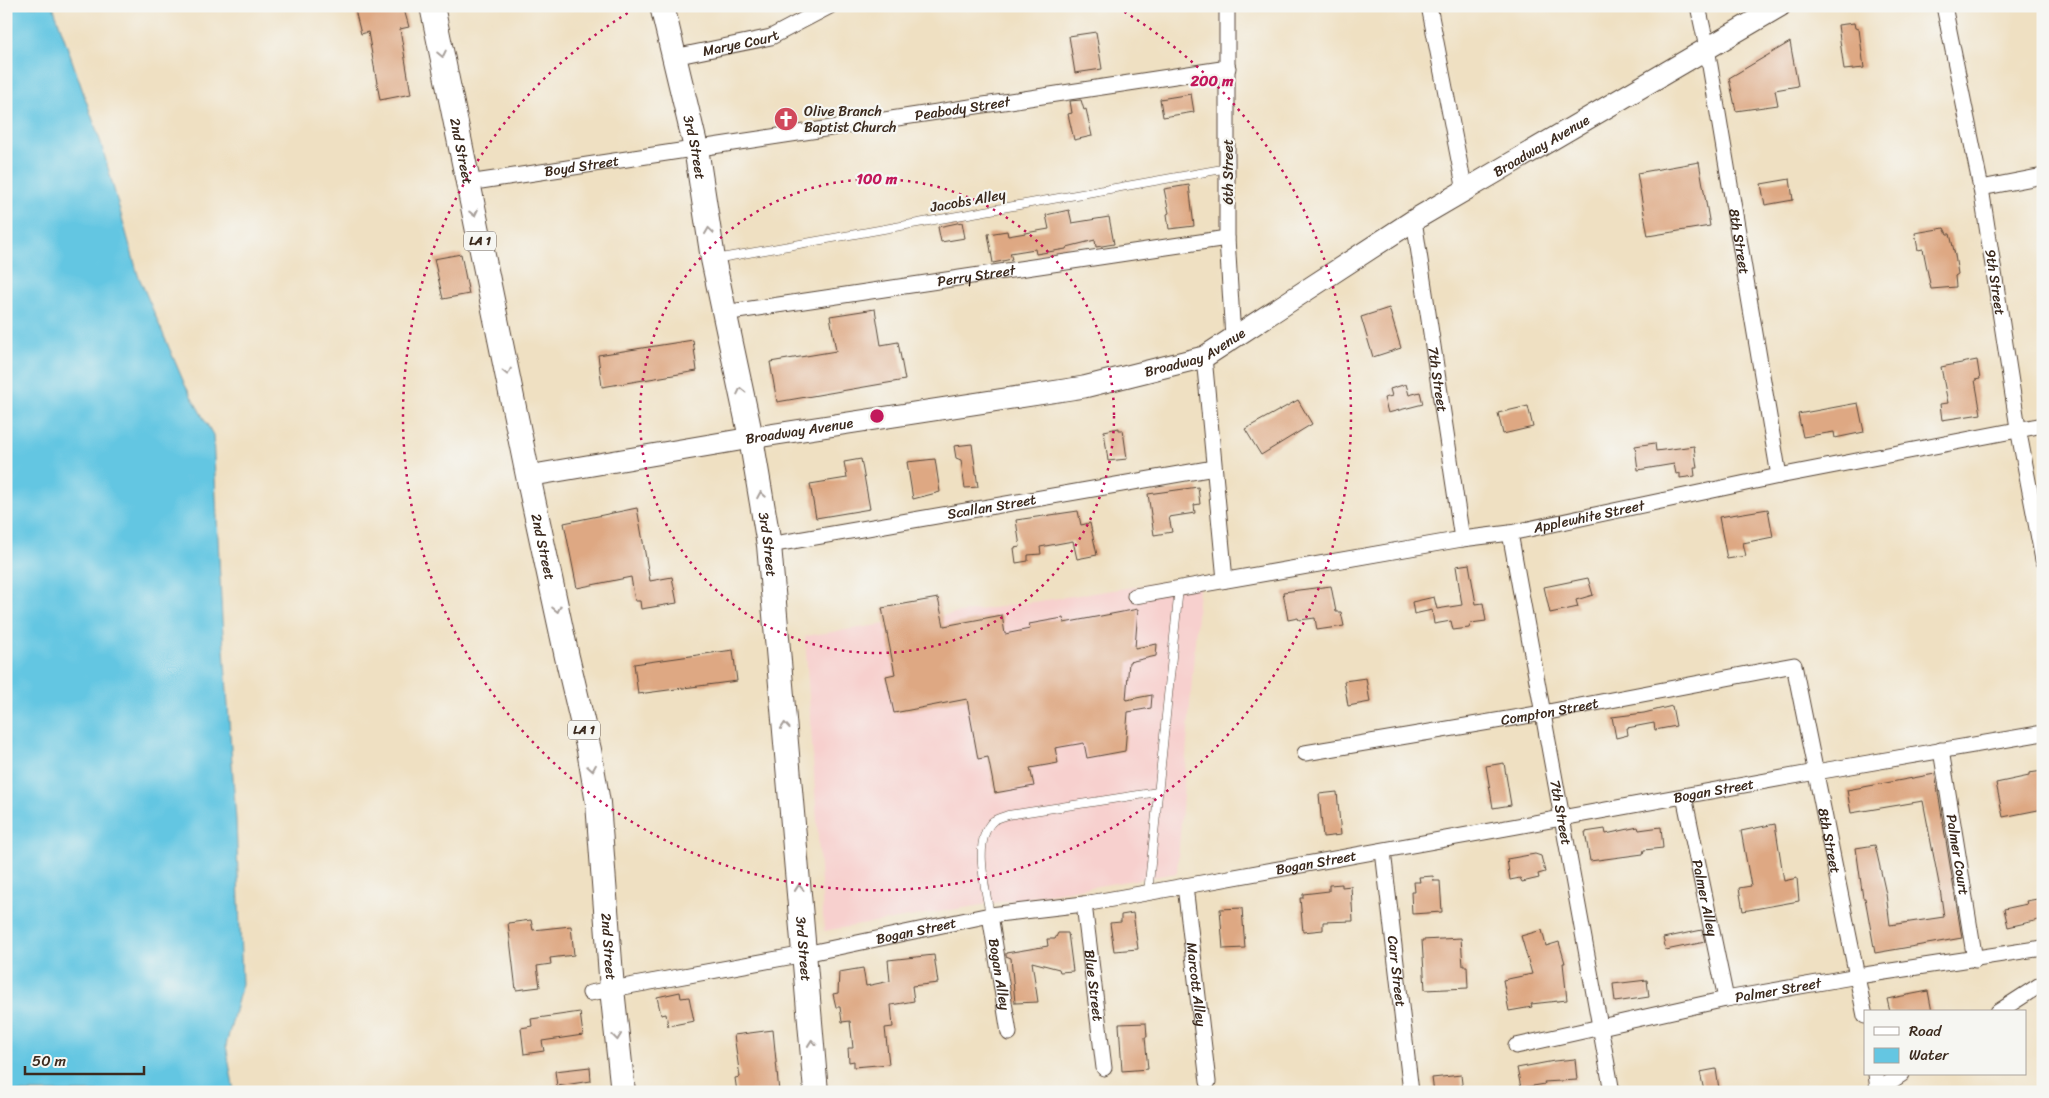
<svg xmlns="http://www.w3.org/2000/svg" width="2049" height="1098" font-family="Sriracha,sans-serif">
<rect width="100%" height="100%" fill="#f6f6f2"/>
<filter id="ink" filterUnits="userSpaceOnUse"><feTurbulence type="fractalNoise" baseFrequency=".02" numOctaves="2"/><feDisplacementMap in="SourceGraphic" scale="10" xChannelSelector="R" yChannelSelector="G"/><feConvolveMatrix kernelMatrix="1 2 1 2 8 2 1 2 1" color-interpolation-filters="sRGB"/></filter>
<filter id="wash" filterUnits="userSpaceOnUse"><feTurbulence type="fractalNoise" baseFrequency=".0096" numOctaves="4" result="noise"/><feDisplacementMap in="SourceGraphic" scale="20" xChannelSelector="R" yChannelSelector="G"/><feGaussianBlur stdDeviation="1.12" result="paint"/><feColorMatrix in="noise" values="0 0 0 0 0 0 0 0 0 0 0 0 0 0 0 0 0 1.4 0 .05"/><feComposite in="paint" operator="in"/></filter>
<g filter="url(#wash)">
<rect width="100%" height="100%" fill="#efe0c2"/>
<polygon fill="#f7d0ce" points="1200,577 1177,873 824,931 805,636"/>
<polygon fill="#64c6e2" stroke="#507880" points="6,6 53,6 101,143 138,275 185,385 213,435 222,620 236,820 242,984 226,1045 234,1092 6,1092"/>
<g id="blocks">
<g fill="#dea883">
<polygon points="354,6 403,6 409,27 400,29 411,94 380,100 368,32 361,34"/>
<polygon points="1854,23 1855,28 1859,29 1864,68 1844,70 1838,25"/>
<polygon points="1096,32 1102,69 1075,73 1069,36"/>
<polygon points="1790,42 1798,86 1775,90 1778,105 1736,111 1729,78"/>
<polygon points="1191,94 1194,112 1163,117 1160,99"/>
<polygon points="1081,100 1084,110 1086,109 1092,136 1074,140 1068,114 1072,113 1070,101"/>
<polygon points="1699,162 1710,226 1648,236 1637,173"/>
<polygon points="1790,179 1793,200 1765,205 1761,184"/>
<polygon points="1189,185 1194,226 1169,229 1167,214 1169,213 1164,189"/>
<polygon points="1069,210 1072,223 1109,217 1114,244 1096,247 1095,240 1067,247 1066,249 1036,254 1035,249 1010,253 1012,259 993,263 988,234 1007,231 1008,236 1049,229 1046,215"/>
<polygon points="962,222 965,238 941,242 938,227"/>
<polygon points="1944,228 1947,234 1950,234 1955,255 1958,274 1955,276 1956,287 1931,289 1923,249 1918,250 1915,233"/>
<polygon points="461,254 469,294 443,299 434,259"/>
<polygon points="1389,308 1401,348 1373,357 1361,317"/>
<polygon points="875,309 881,345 898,342 905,380 777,402 770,362 836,351 830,316"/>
<polygon points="693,340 697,371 602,387 598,355"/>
<polygon points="1977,360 1980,379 1975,380 1981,414 1942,420 1940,404 1948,403 1941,367"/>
<polygon points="1406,384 1409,395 1420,392 1423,404 1388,413 1384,398 1392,396 1390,389"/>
<polygon points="1298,400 1312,424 1261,455 1245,429"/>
<polygon points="1858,403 1864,432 1835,438 1834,432 1803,437 1798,414"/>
<polygon points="1528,406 1533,427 1503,434 1498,413"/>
<polygon points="1119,428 1119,430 1123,430 1127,459 1108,461 1104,431"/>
<polygon points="1655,443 1656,451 1694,446 1697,468 1694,468 1695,476 1680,478 1680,473 1676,474 1674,464 1638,470 1635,446"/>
<polygon points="972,444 978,487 965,488 961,460 956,458 954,446"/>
<polygon points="861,459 870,509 816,518 810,484 847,478 844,462"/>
<polygon points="935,459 940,492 913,499 907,462"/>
<polygon points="1198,487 1200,504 1194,505 1195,513 1169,517 1172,532 1154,535 1148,494"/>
<polygon points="637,508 650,581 672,577 677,603 641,609 640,601 635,601 631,577 577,588 564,523"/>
<polygon points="1768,509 1773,537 1743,543 1746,556 1727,559 1719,517"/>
<polygon points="1078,511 1081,525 1090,523 1097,555 1077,559 1073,541 1040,547 1041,554 1028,555 1028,561 1016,563 1014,548 1020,547 1016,520"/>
<polygon points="1469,564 1476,604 1483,603 1486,621 1471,623 1469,628 1453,630 1451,621 1434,624 1432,610 1414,614 1412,602 1434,597 1437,609 1462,605 1456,566"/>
<polygon points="1588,578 1593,595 1576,600 1578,607 1550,613 1544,587"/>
<polygon points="1331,586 1336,612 1341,612 1344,626 1317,630 1315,618 1299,620 1298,618 1288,620 1283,592"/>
<polygon points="938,598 944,626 1002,615 1005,634 1030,629 1029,624 1063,618 1064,623 1138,609 1135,648 1157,644 1156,656 1129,662 1126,700 1152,695 1151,708 1128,712 1125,751 1087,758 1084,743 1055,748 1058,763 1030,768 1034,786 995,793 988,757 978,759 967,699 894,713 886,676 895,674 882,608"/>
<polygon points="733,650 737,681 638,694 634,664"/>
<polygon points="1366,678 1370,702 1348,706 1344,681"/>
<polygon points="1672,706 1676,726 1655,730 1654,723 1627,728 1628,735 1616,738 1612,717 1644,713"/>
<polygon points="1504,763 1511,805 1493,808 1486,766"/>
<polygon points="2043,771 2043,809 2003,817 1996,783 2029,776 2029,773"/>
<polygon points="1935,774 1962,938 1875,953 1865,898 1863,898 1856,848 1875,845 1886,894 1890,925 1944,917 1940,889 1923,801 1851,813 1847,790"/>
<polygon points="1337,792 1341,835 1323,837 1319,794"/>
<polygon points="1775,824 1784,881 1797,878 1799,901 1743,911 1739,888 1751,886 1741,831"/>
<polygon points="1638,827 1639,830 1661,827 1663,848 1644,850 1643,854 1590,861 1585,832 1605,829 1606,834"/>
<polygon points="1535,854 1541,856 1545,872 1538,874 1539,878 1522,882 1520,878 1510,880 1507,859"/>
<polygon points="1433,876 1434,881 1440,881 1442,912 1412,914 1411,892 1415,892 1414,882 1420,882 1419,877"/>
<polygon points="1342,884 1342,887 1351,886 1353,921 1323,922 1323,930 1303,932 1300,898 1303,898 1303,894 1329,891 1329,885"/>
<polygon points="2043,898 2043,919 2008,927 2004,909 2027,904 2026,901"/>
<polygon points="1242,908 1245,948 1223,949 1220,909"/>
<polygon points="1133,913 1138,949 1114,951 1110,923 1121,922 1121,915"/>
<polygon points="531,920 533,930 571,926 574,955 550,958 551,964 537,966 540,987 516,990 508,923"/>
<polygon points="1542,930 1546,946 1559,942 1565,963 1563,963 1567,1000 1531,1004 1532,1007 1509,1011 1503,980 1532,974 1521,936"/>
<polygon points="1702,930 1705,942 1666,950 1663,938"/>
<polygon points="1058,933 1068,933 1073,971 1060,972 1059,969 1032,962 1038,1002 1015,1003 1011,958 1006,956 1006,953 1048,946 1047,939 1055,939"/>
<polygon points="1461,938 1463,966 1467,966 1468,988 1425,990 1422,940"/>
<polygon points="934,955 938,983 912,986 914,1001 891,1005 893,1027 885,1028 889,1064 854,1067 854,1061 849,1062 848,1048 853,1048 850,1021 842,1022 840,1007 836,1007 833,994 838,993 839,972 863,968 866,986 890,981 888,960"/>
<polygon points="1647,980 1649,997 1615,1002 1613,984"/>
<polygon points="1928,991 1932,1012 1890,1012 1887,999"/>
<polygon points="680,992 681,998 689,997 694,1021 668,1026 666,1014 661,1015 657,997"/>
<polygon points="580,1012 583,1035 542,1041 544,1051 524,1054 521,1028 532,1026 531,1019"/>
<polygon points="1146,1023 1147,1037 1145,1037 1148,1069 1122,1071 1119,1024"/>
<polygon points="773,1030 779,1092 737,1092 735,1078 740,1077 734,1035"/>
<polygon points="1575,1059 1577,1080 1544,1082 1545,1084 1521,1088 1517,1068 1554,1061"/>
<polygon points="590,1067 591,1081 557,1086 555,1071"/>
<polygon points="1716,1069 1719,1089 1704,1091 1700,1072"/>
<polygon points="1461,1075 1463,1092 1434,1092 1432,1078"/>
</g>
</g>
</g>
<g filter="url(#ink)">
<use href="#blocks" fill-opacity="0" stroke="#564537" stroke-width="1"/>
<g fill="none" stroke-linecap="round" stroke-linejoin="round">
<g stroke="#564537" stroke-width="9">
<g id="lane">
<polyline points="715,259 1228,168"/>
<polyline points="1148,893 1179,588"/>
<path d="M990 915C986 890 972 840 993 821 997 818 1003 817 1008 815L1158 792"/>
</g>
</g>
<g stroke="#564537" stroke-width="17">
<g id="street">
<polyline points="1227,6 1227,238 1233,338"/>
<polyline points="1429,6 1465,191"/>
<path id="s1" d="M1698 6 1707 48 1779 476"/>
<path id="s2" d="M1944 6 1981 188 2018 428 2043 560"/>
<path id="s3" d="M674 57 771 37 830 6"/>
<path id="s4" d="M468 183 1228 68"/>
<polyline points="1981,188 2043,176"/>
<path id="s5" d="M1414 220 1462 539"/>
<path id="s6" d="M724 313 1227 238"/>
<polyline points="1204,357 1225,580"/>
<path id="s7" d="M1510 533 1612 1092"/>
<path id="s8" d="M769 545 1214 468"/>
<path id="s9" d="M1135 596 1462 539 1510 533 1779 476 2043 425"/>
<path id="s10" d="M1941 750 1975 960"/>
<path id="s11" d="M1305 753 1543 713 1794 665 1865 1016"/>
<path id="s12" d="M1684 796 1726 999"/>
<path id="s13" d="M1383 851 1411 1092"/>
<path id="s14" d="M1185 886 1208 1082"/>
<path id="s15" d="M1084 904 1104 1068"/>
<path id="s16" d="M990 915 1009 1033"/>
<path id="s17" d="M590 993 805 954 990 915 1084 904 1185 886 1816 772 2043 733"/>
<polyline points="1998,1012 2043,983"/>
<path id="s18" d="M1516 1046 1726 999 1858 976 2043 948"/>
<polyline points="1876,1074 1878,1090"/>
<polyline points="1875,1092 1902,1074"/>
</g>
</g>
<g stroke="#564537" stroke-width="23">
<g id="secondary">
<path id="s19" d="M528 476 751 438 1084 387 1204 357 1414 220 1780 6"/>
</g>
</g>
<g stroke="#564537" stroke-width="26">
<g id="primary">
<path id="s20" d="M432 6 528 476 567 657 589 750 598 803 612 989 623 1092"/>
<path id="s21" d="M662 6 696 148 713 259 751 438 769 545 816 1092"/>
</g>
</g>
<use href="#lane" stroke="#fff" stroke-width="8"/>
<use href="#street" stroke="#fff" stroke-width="15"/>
<use href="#secondary" stroke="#fff" stroke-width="21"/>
<use href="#primary" stroke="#fff" stroke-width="24"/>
</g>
<defs><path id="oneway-chevron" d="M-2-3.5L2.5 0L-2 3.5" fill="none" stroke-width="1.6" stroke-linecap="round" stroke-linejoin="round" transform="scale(1.25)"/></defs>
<g stroke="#a79f9a">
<use href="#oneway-chevron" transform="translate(442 54) rotate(78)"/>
<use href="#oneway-chevron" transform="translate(474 213) rotate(78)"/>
<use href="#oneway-chevron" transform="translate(709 231) rotate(-98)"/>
<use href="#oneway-chevron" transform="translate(507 372) rotate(78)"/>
<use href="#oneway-chevron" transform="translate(741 391) rotate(-102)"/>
<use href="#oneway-chevron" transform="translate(761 495) rotate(-100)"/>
<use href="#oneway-chevron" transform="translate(557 609) rotate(78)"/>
<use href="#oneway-chevron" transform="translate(785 726) rotate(-95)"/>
<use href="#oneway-chevron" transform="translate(592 768) rotate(81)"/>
<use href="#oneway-chevron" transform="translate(799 888) rotate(-95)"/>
<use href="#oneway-chevron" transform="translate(617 1037) rotate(84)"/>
<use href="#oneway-chevron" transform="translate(812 1043) rotate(-95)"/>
</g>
</g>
<g fill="none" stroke="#c2185b" stroke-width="2.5" stroke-dasharray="2.5 5">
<circle cx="877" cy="416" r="237"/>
<path d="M1118 8A474 474 0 1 1 636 8"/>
</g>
<defs>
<g id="church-disc" transform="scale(1.25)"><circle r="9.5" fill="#d1495b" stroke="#f6f6f2"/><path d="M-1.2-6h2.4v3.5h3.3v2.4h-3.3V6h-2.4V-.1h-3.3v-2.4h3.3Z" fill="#fff"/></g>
</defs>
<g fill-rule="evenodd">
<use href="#church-disc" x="786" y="119"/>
</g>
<g text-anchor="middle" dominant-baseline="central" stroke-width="4.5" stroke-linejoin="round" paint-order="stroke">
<g fill="#f6f6f2" stroke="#73675e" stroke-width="1">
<rect x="464" y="231.5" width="32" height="19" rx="4"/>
<rect x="568" y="720.5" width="32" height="19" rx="4"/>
</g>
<g font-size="12" font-weight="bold" fill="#3b2a1e">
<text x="480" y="241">LA 1</text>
<text x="584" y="730">LA 1</text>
</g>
<g font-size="14" fill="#3b2a1e" stroke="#f6f6f2">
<text stroke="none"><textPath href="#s3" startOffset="68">Marye Court</textPath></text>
<text stroke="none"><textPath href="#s4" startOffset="500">Peabody Street</textPath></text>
<text stroke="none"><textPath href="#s19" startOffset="1085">Broadway Avenue</textPath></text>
<text stroke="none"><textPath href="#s21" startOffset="145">3rd Street</textPath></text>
<text stroke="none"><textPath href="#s20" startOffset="148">2nd Street</textPath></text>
<text stroke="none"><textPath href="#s4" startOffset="115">Boyd Street</textPath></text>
<text transform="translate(1228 172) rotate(-90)">6th Street</text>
<text transform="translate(968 201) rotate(-10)">Jacobs Alley</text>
<text stroke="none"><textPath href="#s1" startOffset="239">8th Street</textPath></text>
<text stroke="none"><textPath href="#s6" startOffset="255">Perry Street</textPath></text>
<text stroke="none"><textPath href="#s2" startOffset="281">9th Street</textPath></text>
<text stroke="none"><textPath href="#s19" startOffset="680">Broadway Avenue</textPath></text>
<text stroke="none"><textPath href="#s5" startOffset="161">7th Street</textPath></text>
<text stroke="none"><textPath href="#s19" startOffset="275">Broadway Avenue</textPath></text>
<text stroke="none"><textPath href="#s8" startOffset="226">Scallan Street</textPath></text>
<text stroke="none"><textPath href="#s9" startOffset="461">Applewhite Street</textPath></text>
<text stroke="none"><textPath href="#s21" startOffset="549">3rd Street</textPath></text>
<text stroke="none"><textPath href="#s20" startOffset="552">2nd Street</textPath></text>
<text stroke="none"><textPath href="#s11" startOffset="248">Compton Street</textPath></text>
<text stroke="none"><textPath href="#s17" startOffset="1142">Bogan Street</textPath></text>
<text stroke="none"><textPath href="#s7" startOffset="284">7th Street</textPath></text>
<text stroke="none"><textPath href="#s11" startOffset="676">8th Street</textPath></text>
<text stroke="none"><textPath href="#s10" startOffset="106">Palmer Court</textPath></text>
<text stroke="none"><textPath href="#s17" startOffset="738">Bogan Street</textPath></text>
<text stroke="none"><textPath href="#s12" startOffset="104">Palmer Alley</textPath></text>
<text stroke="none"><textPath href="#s17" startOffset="332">Bogan Street</textPath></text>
<text stroke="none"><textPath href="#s20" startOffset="958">2nd Street</textPath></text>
<text stroke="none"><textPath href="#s21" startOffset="955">3rd Street</textPath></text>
<text stroke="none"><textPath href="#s13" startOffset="121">Carr Street</textPath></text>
<text stroke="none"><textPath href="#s16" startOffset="60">Bogan Alley</textPath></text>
<text stroke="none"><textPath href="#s14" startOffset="99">Marcott Alley</textPath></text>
<text stroke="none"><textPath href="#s15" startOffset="82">Blue Street</textPath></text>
<text stroke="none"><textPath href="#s18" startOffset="268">Palmer Street</textPath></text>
</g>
<g font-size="14" fill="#3b2a1e" stroke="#f6f6f2" text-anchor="start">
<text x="804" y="111">Olive Branch<tspan x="804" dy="16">Baptist Church</tspan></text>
</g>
</g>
<circle cx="877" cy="416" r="8" fill="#c2185b" stroke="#f6f6f2" stroke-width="2.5"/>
<g font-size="15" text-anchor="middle" font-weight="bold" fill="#c2185b" stroke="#f6f6f2" stroke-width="4.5" stroke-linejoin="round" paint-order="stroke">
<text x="1212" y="86">200 m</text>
<text x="877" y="184">100 m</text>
</g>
<rect width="2049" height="1098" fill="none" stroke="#f6f6f2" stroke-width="25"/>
<rect x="1864" y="1010" width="162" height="65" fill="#f6f6f2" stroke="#aba49d"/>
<rect x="1874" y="1027" width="25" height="8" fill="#ffffff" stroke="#aba49d"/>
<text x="1909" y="1036" font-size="15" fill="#3b2a1e">Road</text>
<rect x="1874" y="1048" width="25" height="15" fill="#64c6e2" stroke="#aba49d"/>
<text x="1909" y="1060" font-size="15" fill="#3b2a1e">Water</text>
<path d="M25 1066v8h119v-8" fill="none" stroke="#3b2a1e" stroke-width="2.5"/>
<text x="32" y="1066" font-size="15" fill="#3b2a1e" stroke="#f6f6f2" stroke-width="4" paint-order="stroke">50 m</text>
</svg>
